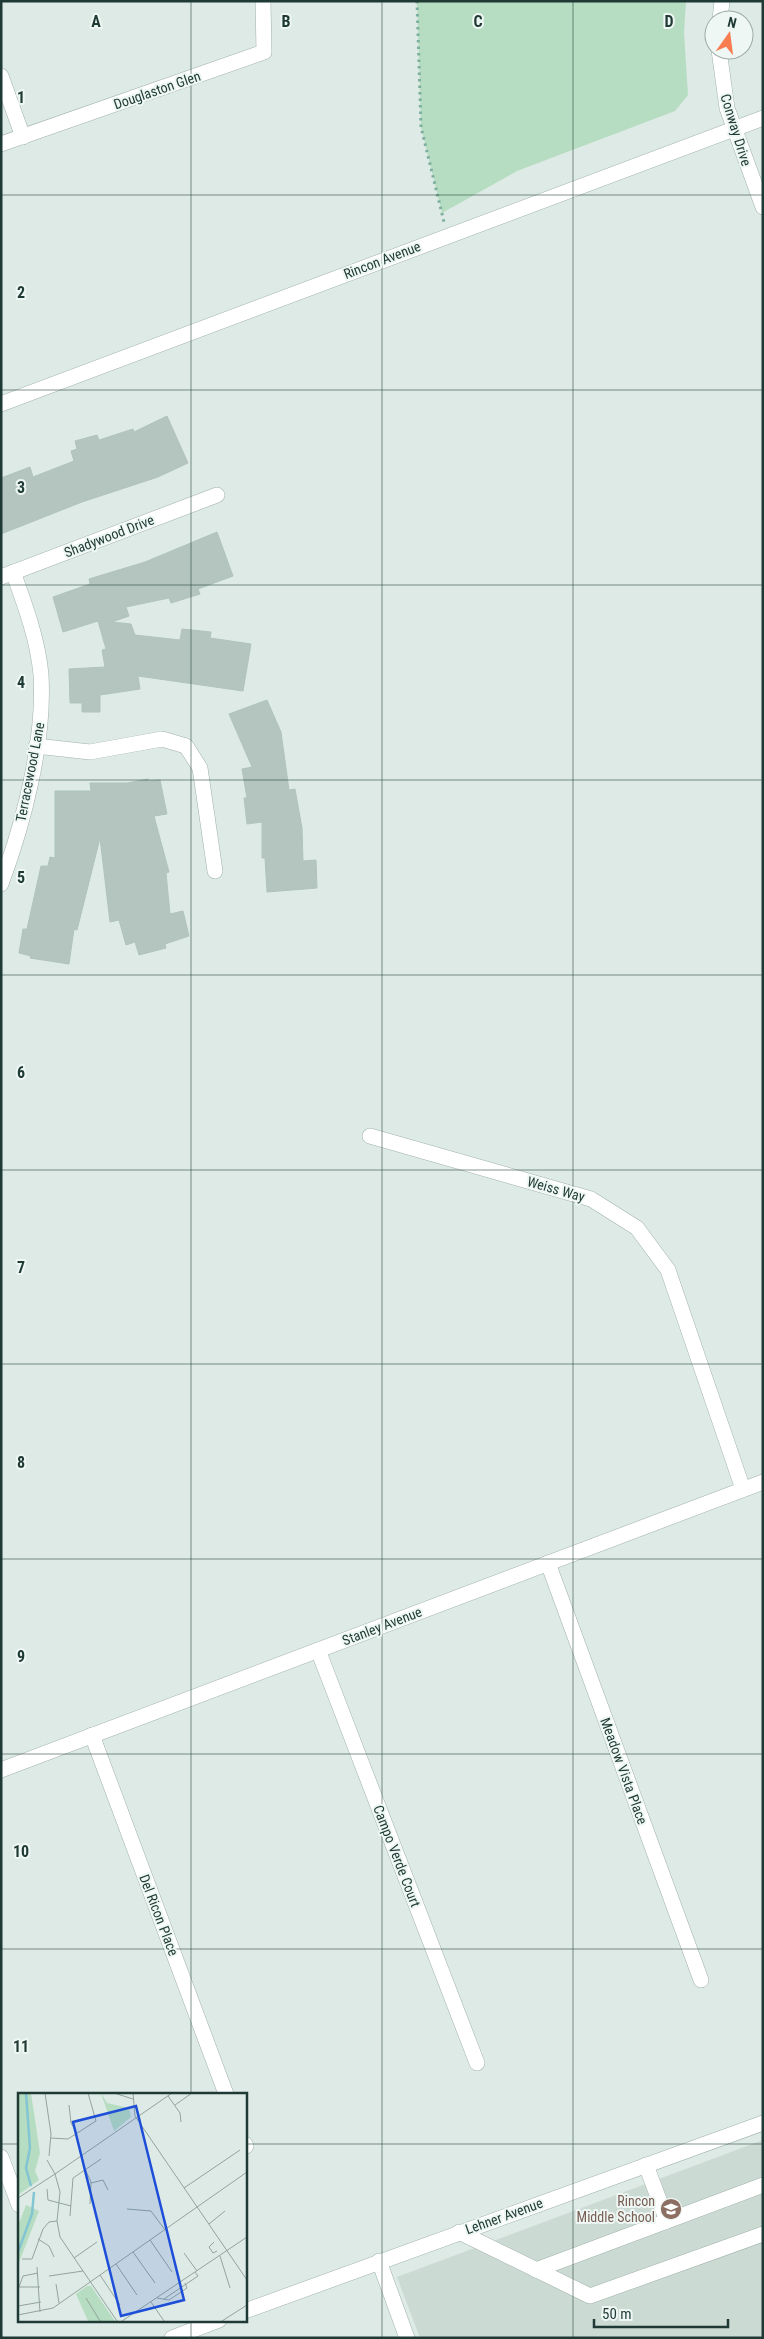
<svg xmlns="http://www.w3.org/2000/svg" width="764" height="2339" font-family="'Roboto Condensed',sans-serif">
<rect width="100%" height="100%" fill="#deeae5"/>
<polygon fill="#ccdad4" points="763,2140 763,2338 420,2338 397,2277"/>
<polygon fill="#b6ddc1" points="417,1 686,1 684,33 688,95 675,111 517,171 442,213 421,127"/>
<g fill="#b3c5be" stroke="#b0c4bc">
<polygon points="167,416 188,463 158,477 82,502 1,534 1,478 30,467 33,477 74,461 71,451 77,449 75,441 97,435 99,440 133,429 134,432"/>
<polygon points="217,532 233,576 198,589 200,594 171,603 169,598 126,607 129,616 112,622 131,624 135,635 180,640 182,629 211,632 210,638 251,644 243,691 138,676 140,689 100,695 100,712 82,712 82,703 70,703 69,669 105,667 102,650 106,649 98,621 63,632 53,597 90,584 89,579 145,562"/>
<polygon points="267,700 281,732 289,790 295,789 302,828 303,861 316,860 317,888 267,892 265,858 262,858 262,822 247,824 244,798 247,798 242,769 252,767 229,714"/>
<polygon points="148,779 149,781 160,780 167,814 154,816 169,872 166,873 170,914 183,911 189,936 165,944 166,948 139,955 135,942 126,945 119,920 110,922 100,838 77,930 74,929 69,964 30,958 31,956 19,953 23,929 27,929 41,866 48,866 50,857 55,858 55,791 91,791 90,783 127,783"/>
</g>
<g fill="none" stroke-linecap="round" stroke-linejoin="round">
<g stroke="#a1b2ac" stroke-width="16">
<g id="minor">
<polyline points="720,20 722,1"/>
<polyline points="719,50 727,108 763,207"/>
<polyline points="1,76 23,137"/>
<polyline points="1,144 264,52 263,1"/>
<polyline points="1,404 763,118"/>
<polyline points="1,577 217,495"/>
<polyline points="36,746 90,752 162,739 186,746 200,768 215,871"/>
<path d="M1 884C24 822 45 741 41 675 38 640 25 605 13 572"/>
<polyline points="370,1136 591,1199 637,1228 668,1270 743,1489"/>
<polyline points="548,1563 701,1980"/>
<polyline points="318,1650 477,2063"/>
<polyline points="92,1735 226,2094"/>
<polyline points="1,1770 763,1482"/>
<polyline points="245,2144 246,2146"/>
<polyline points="1,2157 19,2205"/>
<polyline points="646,2165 667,2221"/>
<polyline points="459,2232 590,2296 763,2234"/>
<polyline points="379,2261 407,2338"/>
<polyline points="536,2270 763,2185"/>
<polyline points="245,2311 763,2123"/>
<polyline points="172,2338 219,2320"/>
</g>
</g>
<polyline stroke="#7dafa0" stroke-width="3" stroke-dasharray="2.5 4" stroke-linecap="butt" points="417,1 421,127 444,222"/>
<use href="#minor" stroke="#fff" stroke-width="15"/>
</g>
<path fill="none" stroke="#1f3a34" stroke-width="1" stroke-opacity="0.55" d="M191 1V2094M382 1V2338M573 1V2338M1 195H763M1 390H763M1 585H763M1 780H763M1 975H763M1 1170H763M1 1364H763M1 1559H763M1 1754H763M1 1949H763M1 2144H19M245 2144H763M191 2320V2338"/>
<defs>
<g id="school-disc" transform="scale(1.125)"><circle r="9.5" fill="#8d6e63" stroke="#eef7f3"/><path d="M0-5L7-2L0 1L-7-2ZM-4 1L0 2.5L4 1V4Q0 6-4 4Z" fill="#fff"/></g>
</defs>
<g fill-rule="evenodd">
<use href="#school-disc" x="671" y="2209"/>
</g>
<g text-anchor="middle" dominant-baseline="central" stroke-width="4" stroke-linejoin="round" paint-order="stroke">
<g font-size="14" fill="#1f3a34" stroke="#eef7f3">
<text transform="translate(157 90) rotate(-19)">Douglaston Glen</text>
<text transform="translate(736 130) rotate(73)">Conway Drive</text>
<text transform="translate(382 260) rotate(-21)">Rincon Avenue</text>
<text transform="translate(109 536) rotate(-21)">Shadywood Drive</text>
<text transform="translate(30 772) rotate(-79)">Terracewood Lane</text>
<text transform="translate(556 1189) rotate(16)">Weiss Way</text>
<text transform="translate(382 1626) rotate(-21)">Stanley Avenue</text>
<text transform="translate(624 1771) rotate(70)">Meadow Vista Place</text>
<text transform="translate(397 1856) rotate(69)">Campo Verde Court</text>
<text transform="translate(159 1915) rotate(69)">Del Ricon Place</text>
<text transform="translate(504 2216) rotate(-20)">Lehner Avenue</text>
</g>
<g font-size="14" fill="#785e54" stroke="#eef7f3" text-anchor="end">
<text x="655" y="2201">Rincon<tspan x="655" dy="16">Middle School</tspan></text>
</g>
</g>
<g transform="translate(18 2093)">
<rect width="229" height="229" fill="#deeae5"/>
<path d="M0 0H13L22 60 17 78 21 87 0 102ZM83 0 89 10 111 15 113 24 96 38ZM8 112 21 118 0 172V133ZM69 193H73L97 228H70L58 201Z" fill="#b6ddc1"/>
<path fill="none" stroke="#83c5d2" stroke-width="2.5" d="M8 0 12 55 8 75 13 93M0 159 14 121 16 99"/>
<path fill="none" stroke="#92a49e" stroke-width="1" d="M27 0 33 41 31 63M96 0 115 6M115 0 117 23 229 187M150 3 162 20 163 29M51 12 53 30 59 40M157 12 174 0M33 45 50 46 78 28 70 0M29 67 37 81M67 76 73 89 72 111M37 81 154 0M73 90 85 87 90 97M166 95 222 57M29 96 30 107 53 113M0 105 37 81 42 99 39 128 42 144 99 228M109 116 133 118 147 137M52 123 55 85 83 66M191 131 207 118M20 146 31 153 36 164M132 147 154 179M196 149 191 154 195 160 199 158M115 159 137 190M166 160 179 178M202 163 212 195M56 165 79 149M4 166H14L25 136 31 129 39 128M98 171 119 202M19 174 22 219M82 182 102 212M31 183 65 178M38 191 41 210M0 194H22M1 194 5 183 20 180M68 205 82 228M139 205 151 207 169 195 167 190M146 206 180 183 177 179M133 209 146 228M0 213 23 209M0 222 35 215 229 79M104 228 229 144M204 228 229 212"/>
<path fill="#1d4ed8" fill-opacity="0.15" stroke="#1d4ed8" stroke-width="2.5" d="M118 13 166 207 103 223 55 29Z"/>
<rect width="229" height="229" fill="none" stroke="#1f3a34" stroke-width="2.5"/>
</g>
<g font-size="16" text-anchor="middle" font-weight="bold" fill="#1f3a34" stroke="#eef7f3" stroke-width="4" stroke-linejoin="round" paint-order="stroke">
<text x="96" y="27">A</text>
<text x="286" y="27">B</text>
<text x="478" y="27">C</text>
<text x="669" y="27">D</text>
<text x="21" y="103">1</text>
<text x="21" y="298">2</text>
<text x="21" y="493">3</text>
<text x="21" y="688">4</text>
<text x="21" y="883">5</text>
<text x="21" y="1078">6</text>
<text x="21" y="1273">7</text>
<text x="21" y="1468">8</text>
<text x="21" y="1662">9</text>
<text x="21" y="1857">10</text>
<text x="21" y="2052">11</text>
</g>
<rect width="764" height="2339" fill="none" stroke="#1f3a34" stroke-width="5"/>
<g transform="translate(729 35) rotate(14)"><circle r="24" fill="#eef7f3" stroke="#9baba7"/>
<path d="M0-4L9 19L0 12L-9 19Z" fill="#f77c4f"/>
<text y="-8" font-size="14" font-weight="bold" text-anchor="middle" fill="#1f3a34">N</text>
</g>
<path d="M594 2319v8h134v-8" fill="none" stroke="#1f3a34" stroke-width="2.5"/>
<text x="602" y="2319" font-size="15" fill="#1f3a34" stroke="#eef7f3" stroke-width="4" paint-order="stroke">50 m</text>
</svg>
